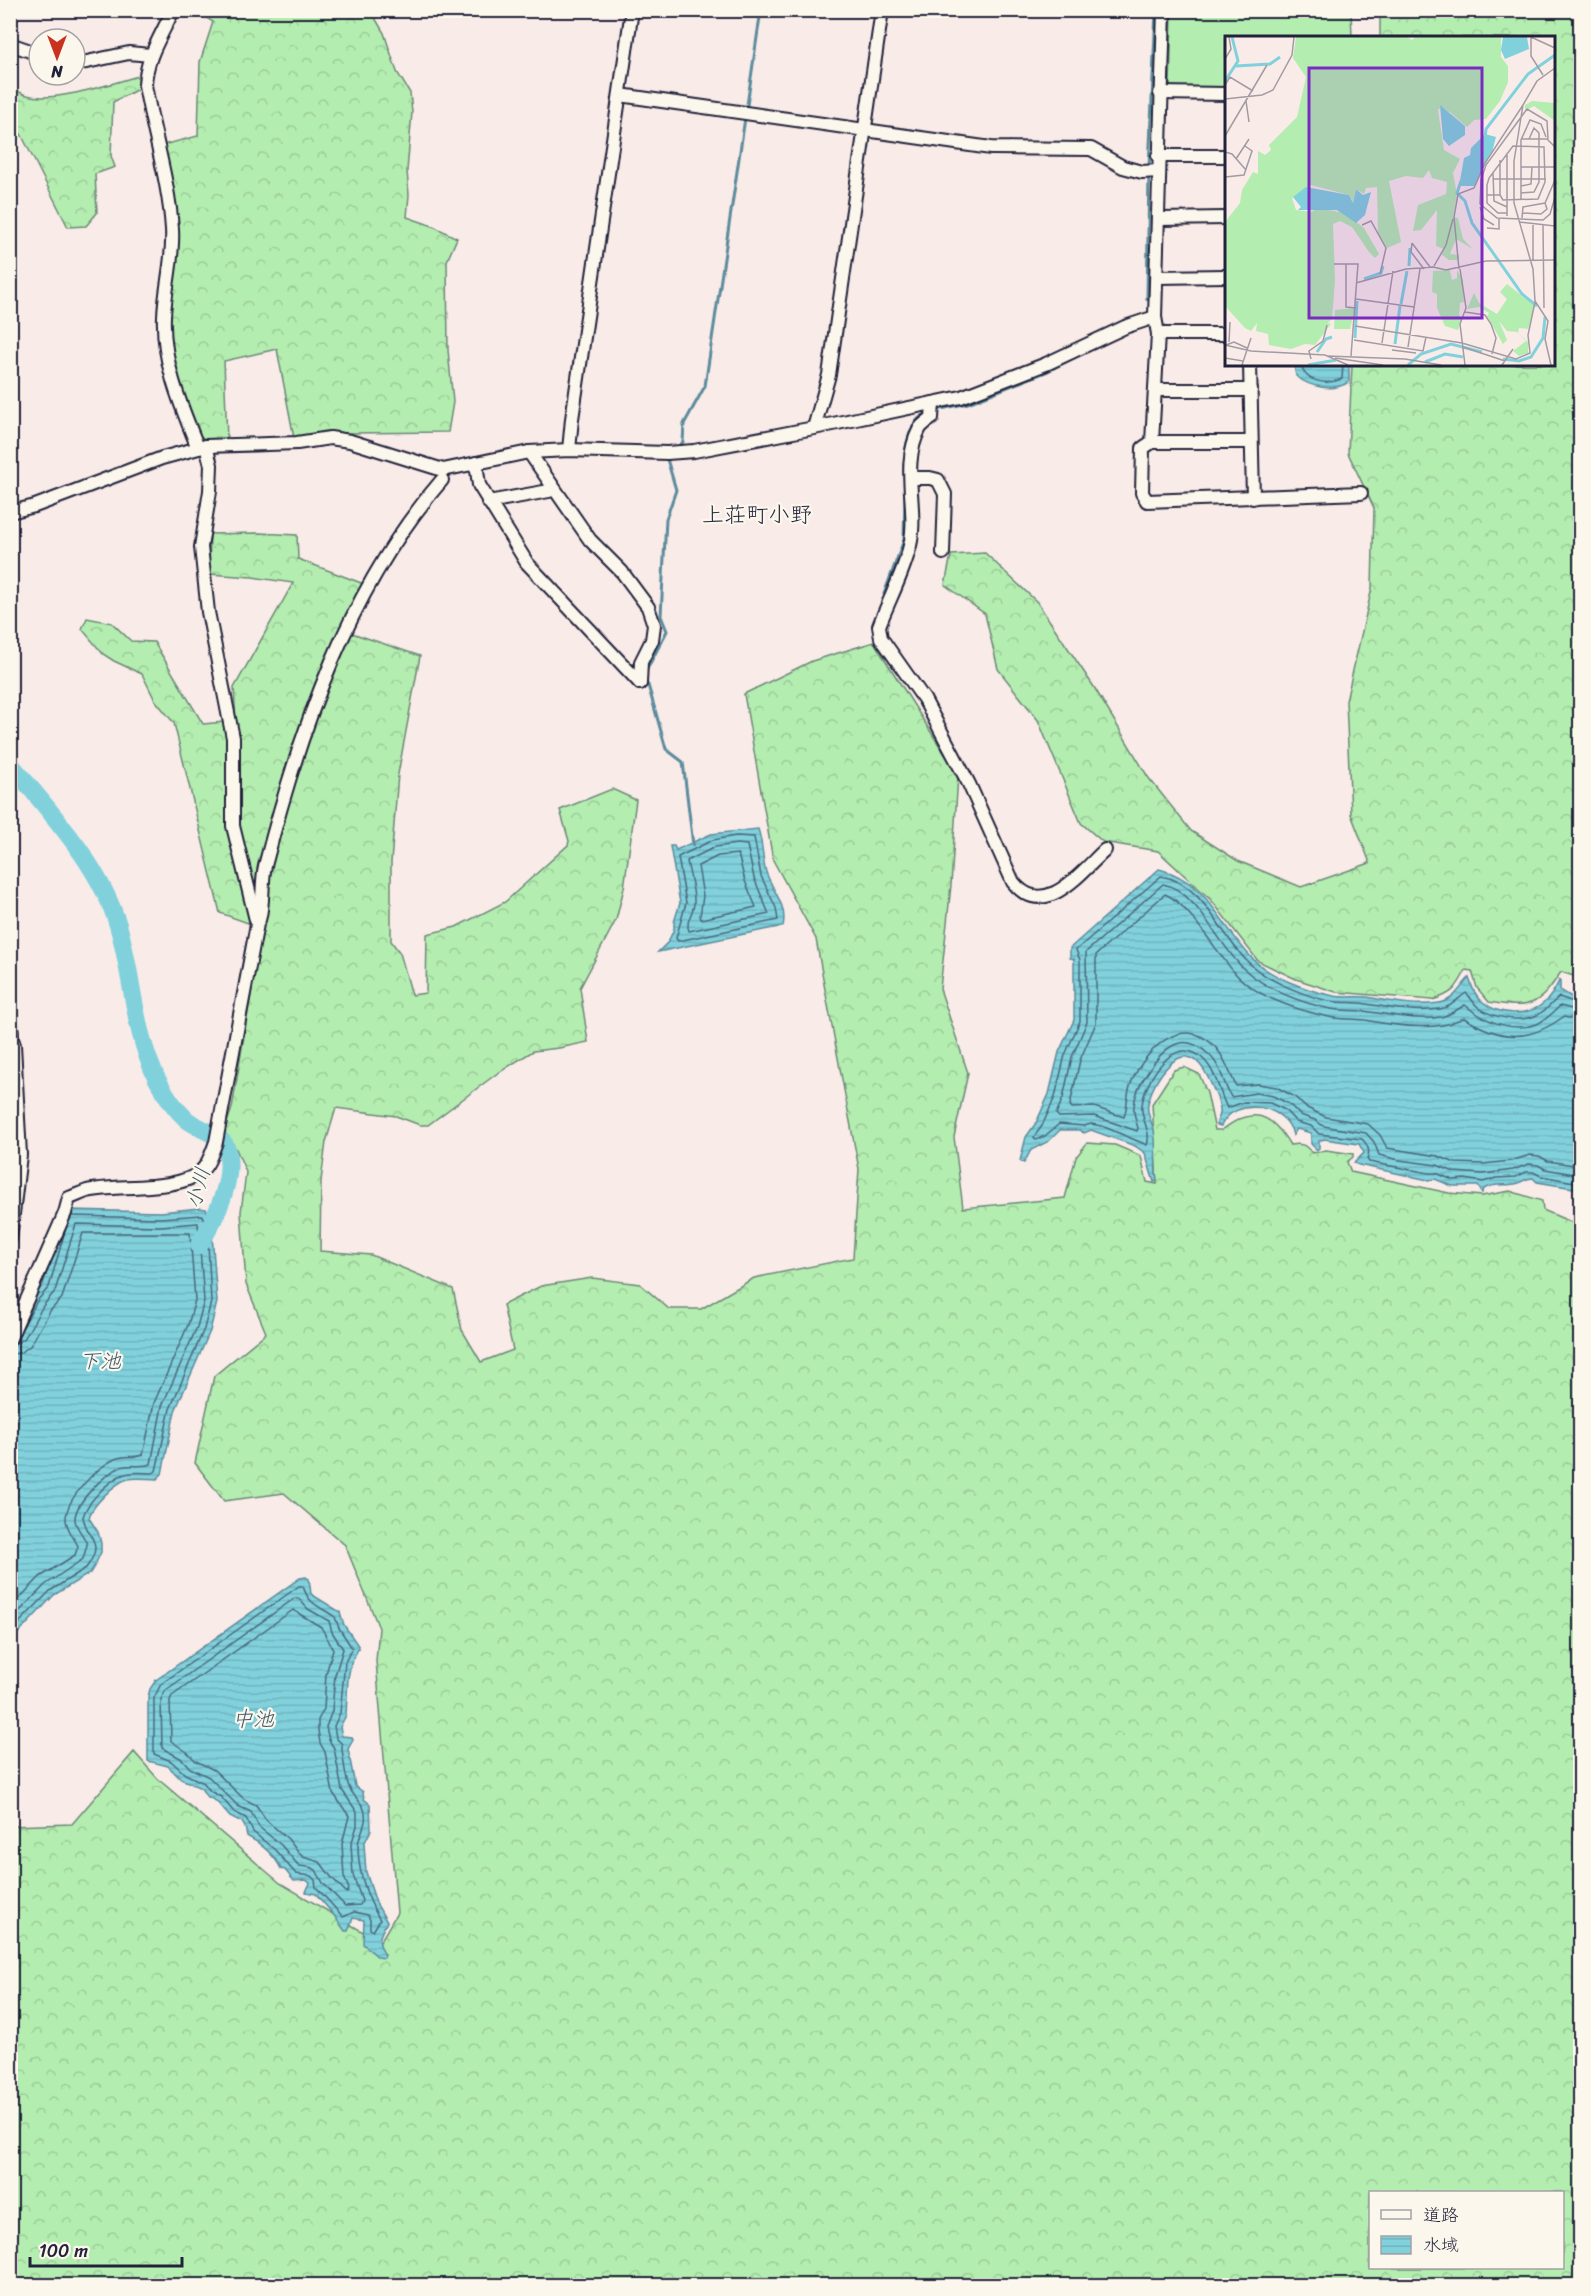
<svg xmlns="http://www.w3.org/2000/svg" width="1591" height="2296" font-family="Sriracha,'Klee One',sans-serif">
<defs>
<pattern id="forest-crowns" width="20" height="18" patternUnits="userSpaceOnUse" patternTransform="scale(1.5)"><rect width="20" height="18" fill="#b4edb0"/><path d="M2 6a3 3 0 1 1 6 0M12 15a3 3 0 1 1 6 0" fill="none" stroke="#9acb98"/></pattern>
<pattern id="water-rules" width="6" height="5" patternUnits="userSpaceOnUse" patternTransform="scale(1.5)"><rect width="6" height="5" fill="#81d1dc"/><path d="M0 2.5h6" fill="none" stroke="#6fb3be"/></pattern>
</defs>
<rect width="100%" height="100%" fill="#f9ebe8"/>
<filter id="ink" filterUnits="userSpaceOnUse"><feTurbulence type="fractalNoise" baseFrequency=".0167" numOctaves="2"/><feDisplacementMap in="SourceGraphic" scale="12" xChannelSelector="R" yChannelSelector="G"/><feConvolveMatrix kernelMatrix="1 2 1 2 8 2 1 2 1" color-interpolation-filters="sRGB"/></filter>
<g filter="url(#ink)">
<polygon fill="#b4edb0" stroke="#6b8876" stroke-width="1.5" points="1172,11 1351,11 1352,37 1226,38 1225,87 1170,87"/>
<g fill="url(#forest-crowns)" stroke="#6b8876" stroke-width="1.5" fill-rule="evenodd">
<polygon points="196,11 371,11 384,33 397,72 410,93 412,112 407,171 409,195 407,217 433,226 457,238 447,261 448,350 453,402 448,432 346,433 330,431 294,438 277,349 224,361 227,440 205,439 196,434 171,361 168,326 173,260 159,146 198,136 200,62 213,22"/>
<path d="M1380 11H1580V978L1561 972C1538 1007 1530 1009 1489 1002L1477 988 1472 971 1466 970C1456 989 1453 994 1432 1000L1336 992 1296 979 1258 961 1212 901 1158 851 1103 842 1081 823 1038 720 998 669 985 614 945 585 951 555 985 553 1037 602 1094 687 1148 777 1191 831 1238 861 1301 887 1370 863 1351 814 1346 701 1372 588 1374 508 1348 453 1352 365 1554 364V38L1380 37Z"/>
<path d="M138 76 140 88 113 102 111 156 115 167 95 174 97 213 86 226 68 227 21 134 11 129 10 86C16 89 21 94 27 95 53 103 111 84 138 76Z"/>
<path d="M259 533 297 535 298 559 369 586 346 631 420 656 398 774 391 862V941L400 953 412 995 426 993 427 934 456 927 505 902 568 845 569 841 560 810 612 789 636 800 624 888 616 920 580 988 588 1042 559 1048 533 1051 495 1075 428 1125H420L396 1116 336 1108 326 1142 321 1181 320 1251 371 1255 453 1289 462 1330 481 1362 513 1350 503 1305 541 1286 592 1278 640 1284 669 1309H701L754 1278 853 1258 859 1169 824 984 816 939 773 860 744 694 812 661 874 642 958 775 951 885 940 989 968 1073 954 1137 963 1208 1065 1198 1076 1157 1087 1143 1115 1145 1141 1156 1147 1182 1157 1184 1152 1104 1174 1070 1184 1067 1199 1074 1207 1093 1215 1130H1222C1253 1106 1271 1113 1290 1145 1301 1143 1305 1144 1312 1153L1326 1150 1353 1154V1157L1347 1162 1351 1172 1449 1193 1482 1196 1510 1191 1542 1201 1543 1210 1571 1222 1580 1212V2285H11L10 1826 72 1824 134 1752 158 1779 280 1883 380 1942 397 1913 376 1661 379 1628 345 1545 284 1493 224 1501 195 1463 214 1376 266 1333 246 1284 241 1212 246 1172 236 1149 223 1134 232 1108 262 928 220 913 174 723 155 700 142 674 114 661 103 654 82 629 87 618 112 623 131 641 154 642 203 724 236 721 234 688 293 583 252 577 209 574 210 534ZM1370 2192H1562V2268H1370Z"/>
</g>
<g fill="url(#water-rules)" stroke="#5b8b9c" stroke-width="1.5">
<path d="M1294 365H1349V382C1333 392 1311 388 1296 376Z"/>
<path d="M758 829C763 843 762 858 766 872 772 890 788 906 783 926L658 952 668 942 674 929V922L680 903 670 846H674L676 850 711 834Z"/>
<path d="M1159 869C1208 881 1220 925 1252 958 1269 977 1309 991 1334 996 1345 998 1356 996 1366 997 1390 1001 1415 1007 1439 1003 1454 1001 1460 987 1469 978 1472 987 1475 996 1483 1002 1499 1016 1529 1017 1545 1002 1553 995 1556 987 1560 979V990L1570 996 1580 998V1189L1537 1182 1533 1178C1527 1178 1525 1180 1519 1183 1507 1187 1495 1182 1484 1189L1482 1193 1478 1186H1452L1435 1179 1428 1180 1359 1165 1354 1163 1364 1153 1359 1144 1324 1139 1319 1141V1148L1317 1150 1311 1144V1133L1297 1129 1293 1135C1287 1104 1234 1096 1221 1126L1217 1125C1216 1119 1220 1118 1220 1113 1222 1104 1208 1077 1204 1070 1182 1034 1152 1081 1148 1104 1146 1114 1152 1122 1154 1130 1157 1147 1154 1165 1157 1181L1154 1182 1145 1153 1135 1146 1091 1130 1084 1133 1079 1130H1060L1049 1141 1031 1150 1024 1163 1020 1161 1026 1137 1036 1123 1049 1094 1059 1052 1074 1020V959L1070 958V948Z"/>
<path d="M199 1208 206 1209 211 1220 217 1302 210 1331 175 1411 162 1474 157 1479C148 1479 137 1477 128 1479 116 1482 91 1506 89 1518L98 1532 101 1543V1552L95 1565 90 1573 54 1595 11 1641V1335L32 1298 43 1285 62 1220 69 1210 161 1212Z"/>
<path d="M306 1577 309 1579 311 1594 340 1612 344 1625 359 1647 351 1663 348 1678 346 1715 340 1727 342 1736 352 1737 353 1740 348 1749 355 1786 363 1792 364 1799 370 1804 371 1830 364 1844 366 1872 376 1903 387 1922C379 1936 376 1941 385 1955L384 1958 378 1957 363 1944 364 1920 353 1918 348 1931H345L333 1914 316 1894 306 1892 310 1883 306 1880 294 1881 285 1870 281 1869C275 1855 260 1843 247 1836L245 1827 242 1822 230 1817 216 1801 206 1796 201 1788 181 1779 168 1766 148 1761V1697L150 1689 156 1680 300 1578Z"/>
</g>
<g fill="none" stroke-linecap="round" stroke-linejoin="round">
<g stroke="#48687b" stroke-width="1.5">
<path d="M1301 364C1304 383 1327 385 1342 379L1343 364"/>
<polygon points="736,836 754,837 761,876 776,908 778,920 678,941 676,938 686,903 678,857 713,840"/>
<path d="M737 844 747 845 754 878 769 914 689 931C685 921 693 914 694 904 695 890 689 874 687 861L715 847Z"/>
<polygon points="738,854 745,881 756,907 701,919 700,916 703,896 698,866 718,856"/>
<path d="M1580 1004 1559 997C1552 1003 1546 1011 1537 1015 1521 1023 1492 1018 1478 1007 1473 1003 1471 997 1466 993 1457 999 1452 1007 1440 1009 1417 1013 1390 1008 1367 1004 1357 1002 1346 1003 1336 1002 1311 999 1267 981 1249 963 1220 936 1204 883 1161 876L1076 950 1080 960V1021L1065 1055 1055 1097 1042 1126 1034 1137 1036 1140 1045 1136 1059 1124 1084 1126 1091 1124 1102 1126 1147 1145C1152 1131 1140 1119 1142 1105 1145 1080 1174 1033 1202 1058 1216 1070 1219 1092 1227 1108L1244 1102 1270 1103 1285 1110 1296 1122 1311 1126 1319 1134 1362 1139C1368 1145 1371 1151 1367 1159L1369 1162 1429 1173H1436L1453 1180 1465 1179 1483 1182 1496 1178 1516 1177 1526 1172H1533L1541 1176 1580 1183"/>
<path d="M1580 1011 1560 1006C1553 1013 1546 1020 1537 1024 1512 1033 1484 1021 1465 1005 1458 1009 1450 1015 1441 1017 1415 1021 1389 1014 1363 1011 1353 1010 1341 1011 1331 1009 1301 1003 1267 990 1244 969 1219 946 1196 890 1163 884L1086 952 1087 1022 1072 1057 1063 1098 1056 1114 1059 1117 1094 1116 1137 1131 1138 1128C1136 1121 1133 1113 1134 1106 1135 1093 1141 1082 1148 1072 1162 1049 1182 1030 1207 1053 1221 1064 1223 1083 1231 1097L1256 1093 1273 1096 1289 1104 1300 1115 1315 1120 1323 1126 1366 1133 1374 1142 1379 1155 1399 1160 1437 1165 1454 1172 1483 1174 1513 1170 1529 1164 1538 1165 1545 1169 1580 1175"/>
<path d="M1580 1020 1563 1017C1528 1043 1500 1040 1464 1018 1457 1020 1450 1024 1443 1025 1418 1029 1390 1025 1365 1020 1353 1018 1340 1020 1329 1017 1297 1010 1256 998 1234 972 1217 953 1187 902 1165 894L1096 955V1023L1080 1060 1070 1105 1072 1108 1094 1107 1124 1117C1128 1106 1126 1094 1132 1081 1147 1047 1184 1012 1217 1049 1226 1060 1230 1074 1236 1086L1258 1084 1276 1087 1295 1097 1305 1107 1326 1117 1368 1124 1380 1135 1387 1148 1438 1156 1455 1163 1483 1164 1511 1161 1530 1155 1539 1156 1548 1161 1580 1166"/>
<polyline points="23,1327 37,1301 49,1287 65,1231"/>
<path d="M10 1354 20 1353 30 1346 50 1311 62 1298 83 1233H190L195 1300 188 1325 154 1403 143 1455C135 1458 124 1455 115 1459 97 1467 65 1499 66 1520 67 1530 74 1537 78 1546L75 1555 40 1577 10 1608"/>
<path d="M299 1586H303C309 1606 320 1606 335 1617L339 1628 352 1648 345 1662 340 1713 334 1726 336 1738 342 1744V1750C344 1762 345 1776 349 1787 352 1795 361 1801 364 1809 369 1823 359 1833 358 1845 358 1871 367 1898 380 1920L373 1931 370 1929V1920L368 1915 354 1912 343 1917 316 1887 315 1880 311 1876 296 1874 275 1850 253 1832 246 1818 234 1812 221 1797 210 1791 204 1783 185 1774 171 1761 154 1754V1698L161 1684Z"/>
<polygon points="295,1598 298,1598 308,1609 329,1621 332,1632 343,1649 335,1675 332,1711 326,1727 329,1740 334,1748 342,1790 357,1812 357,1826 351,1845 353,1875 362,1901 360,1905 345,1906 323,1883 316,1870 309,1867 299,1866 281,1845 259,1827 251,1812 238,1806 209,1777 190,1768 182,1759 162,1748 161,1699 166,1690"/>
<polygon points="293,1610 321,1627 333,1649 326,1674 324,1709 318,1720 318,1730 320,1743 325,1752 333,1793 349,1816 342,1844 344,1877 349,1889 347,1893 332,1878 320,1862 303,1857 298,1852 288,1839 267,1821 256,1805 244,1799 214,1770 196,1761 187,1752 171,1741 170,1700 172,1696"/>
<path d="M10 1621 45 1585 83 1559 87 1545C85 1536 76 1529 75 1520 74 1503 105 1474 119 1468 129 1463 141 1468 151 1464L162 1406 197 1327 204 1301 198 1223 160 1226 76 1224 55 1291 43 1306 24 1339 12 1345"/>
<path d="M10 1632 50 1591 86 1568C106 1541 87 1539 83 1517 86 1503 111 1478 125 1474 134 1471 144 1473 153 1473L156 1471 170 1409 204 1329 211 1302 208 1243 206 1222 202 1215 161 1218 72 1216"/>
</g>
<g stroke="#5b8b9c" stroke-width="3">
<polyline points="747,105 761,10"/>
<polyline points="1149,168 1156,10"/>
<polyline points="1147,299 1149,174"/>
<polyline points="937,410 968,403 1048,371 1080,355"/>
<polyline points="678,447 683,442 684,424 705,386 745,118"/>
<path d="M904 473C904 454 907 420 928 413"/>
<polyline points="884,594 904,540 905,494"/>
<polyline points="646,671 667,631 661,616 666,519 676,490 667,459 670,456"/>
<polyline points="648,685 666,749 683,762 693,845"/>
</g>
<path stroke="#81d1dc" stroke-width="18" d="M10 763C50 813 99 863 118 925 133 975 133 1031 157 1079 165 1094 173 1107 186 1119 196 1128 222 1135 226 1147 236 1178 215 1220 199 1245"/>
<g stroke="#22223b" stroke-width="16">
<g id="minor">
<path d="M173 10C162 35 146 57 145 85 153 132 169 182 172 229 174 257 165 287 164 316 162 362 181 406 198 448"/>
<polyline points="1164,10 1155,317 1158,334 1152,442 1143,448 1142,493 1147,501 1361,493"/>
<polyline points="10,44 39,54"/>
<polyline points="75,61 82,63 129,53 150,55"/>
<polyline points="1160,93 1226,94"/>
<polyline points="620,95 991,148 1091,149 1123,167 1142,172 1158,171"/>
<polyline points="1158,156 1226,156"/>
<polyline points="1159,219 1226,218"/>
<polyline points="1157,277 1226,276"/>
<polyline points="1158,334 1226,334"/>
<polyline points="1250,364 1253,498"/>
<polyline points="1155,390 1251,390"/>
<path d="M933 403 932 418C928 421 921 425 919 430 899 468 921 514 908 553 901 578 888 602 879 626L881 638 924 699 969 784 1013 882C1044 921 1080 873 1105 850"/>
<polyline points="814,428 829,375 882,10"/>
<polyline points="1152,442 1251,442"/>
<polyline points="569,450 572,419 632,10"/>
<polyline points="529,452 590,540 622,572 648,607 654,625 652,640 641,662 640,683"/>
<polyline points="476,463 479,485 527,563 640,683"/>
<polyline points="911,478 930,478 938,480 945,494 943,553"/>
<polyline points="488,502 549,491"/>
<polyline points="10,512 35,506 162,458 206,446 297,443 330,438 350,441 443,470 529,452 569,450 667,453 694,451 814,428 961,397 1046,364 1125,327 1155,317"/>
<path d="M259 920C264 903 261 883 265 866 300 730 348 588 442 480"/>
<polyline points="10,1009 12,1035"/>
<polyline points="10,1033 14,1045 20,1155 10,1239"/>
<path d="M10 1338 65 1213 69 1198C75 1196 81 1193 87 1191 115 1184 180 1192 201 1171 209 1164 212 1152 216 1142L257 924 233 826V738L208 612 201 547 210 491 211 465 206 446"/>
</g>
</g>
<use href="#minor" stroke="#fbf7ec" stroke-width="12"/>
</g>
</g>
<g text-anchor="middle" dominant-baseline="central" stroke-width="4.5" stroke-linejoin="round" paint-order="stroke">
<g font-size="21" font-style="italic" fill="#3e576b" stroke="#fbf7ec">
<text transform="translate(198 1188) rotate(-75)">小川</text>
<text x="100" y="1361">下池</text>
<text x="253" y="1719">中池</text>
</g>
<g font-size="22" fill="#22223b" stroke="#fbf7ec">
<text x="757" y="514">上荘町小野</text>
</g>
</g>
<g transform="translate(1225 36)">
<rect width="330" height="330" fill="#f9ebe8"/>
<path d="M130 272 125 293H109L110 274Z" fill="#b4edb0"/>
<path d="M71 1H182L187 4 190 1H276V21L283 30V46L275 65 261 83 249 84 242 91 226 77 216 71 213 74 219 114 235 123 228 137 232 159 228 181 233 182 238 203 248 213 231 203 225 218 234 219V224H224L216 218 219 213 211 210 212 174 196 194 188 195 193 169 221 158 222 146 207 142 204 134 198 142 181 140 164 145 176 206 162 212 153 198 152 151 141 152 139 158 131 153 128 166 124 159 86 149 67 162 71 174 87 176 92 172 120 177 139 192 154 218 150 222 144 216 127 191 115 185 108 188 110 244 107 283 103 287 106 288 90 309 80 308 66 313 44 309 43 298 31 295 32 287 26 295 20 292 0 270V186L15 167 17 154 28 136 33 138V115L40 119 46 114 44 109 72 81 81 41 68 22ZM307 65 330 67V85L309 70 300 75V69ZM225 234 227 244 232 242V234L238 244 239 266 235 267 234 279 237 282 233 294 220 290 212 272V258L207 256 208 235ZM282 248 310 270 303 293 294 292 293 297 303 306V317L294 320 288 315 301 305 292 296 282 295 274 285 282 304 278 308 262 280 264 277 254 271 242 273 249 257 254 267 272 278 282 263 275 256Z" fill="#b4edb0"/>
<path d="M278 1H302L304 13 280 23 276 14ZM215 69 240 90V99L224 110 218 103ZM260 98 271 101 267 116 249 150H234L239 122 245 119 246 112ZM81 151 124 159 128 167 131 153 138 159 146 156 140 179 131 187 112 174H73L76 171 68 161Z" fill="#81d1dc"/>
<path fill="none" stroke="#81d1dc" stroke-width="3" d="M11 30 45 28 55 21M0 45 13 25 7 1M260 102 261 93 303 38 330 19M236 145 232 157 240 165 247 187 297 258 312 270M184 230 185 212M139 243 156 237 158 230M176 268 182 235M130 302 132 265M170 308 175 270M92 316 101 303 107 301M278 323 294 325 306 321 318 302 320 281M200 326 220 318 238 321M83 329 111 324M183 329 196 318 226 308 257 316"/>
<path fill="none" stroke="#a39ba3" stroke-width="1.5" d="M306 1V20L318 39M306 1 330 12M0 23 6 13 4 1M0 49 5 41 28 55M0 63 37 59 48 54 67 19 69 1M21 65 24 86M0 100 42 29M297 103H322L330 111M323 103 322 85 302 73 261 129 256 144 255 168 272 182 318 184 325 178 330 161M0 116 7 118 21 134M282 117V180M11 123 24 103M296 131H330M268 137 269 165 282 171M0 141 19 139 27 115 20 110M268 143H321M296 150 306 148 307 131M296 157 309 156 314 146V97L309 92 304 103M262 159H275L278 164 313 163 320 146 319 111 288 110 264 142 262 149V167L273 177H282M275 159V124M296 164V104L305 84 316 88 321 101M255 171 259 183 269 189M298 177 316 178 322 173 320 167M297 182 298 171 320 167 330 144M294 186 330 190M308 187V224M137 189 146 185 161 212 155 238M318 189 319 272M262 192 274 193V183M187 207 205 231M187 207 186 216 199 233M109 228H133L126 320M121 228V271L131 272M209 230 221 209 228 183M234 233 229 181 233 158 249 152 260 127 298 69M235 233 241 272 235 288 240 329M131 247 181 233 208 231 221 234 261 225 330 224M131 263 189 271M240 276 260 279 266 288 271 302 267 318M130 290 237 307 291 323 305 317 303 299 310 266M129 304 198 315 201 301M4 306 5 286M157 307 168 235M0 309 26 315 100 319 123 329M1 309 9 306 22 312M183 311 195 233M238 311 280 325M167 314 191 317M103 320 180 323 216 329M0 322 18 325M110 322 158 329M86 323 84 315 98 305 102 289M17 329 26 302M277 329 288 313M326 329 320 303 323 285 310 265 308 233 289 167V125L298 69 312 45 330 32"/>
<path fill="#7b2cbf" fill-opacity="0.15" stroke="#7b2cbf" stroke-width="3" d="M84 32H257V282H84Z"/>
<rect width="330" height="330" fill="none" stroke="#22223b" stroke-width="3"/>
</g>
<rect width="1591" height="2296" fill="none" stroke="#fbf7ec" stroke-width="36"/>
<rect x="18" y="18" width="1555" height="2260" fill="none" stroke="#22223b" stroke-width="2" filter="url(#ink)"/>
<rect x="1369" y="2191" width="195" height="78" fill="#fbf7ec" stroke="#a4a2a5" stroke-width="1.5"/>
<rect x="1381" y="2210" width="30" height="9" fill="#fbf7ec" stroke="#a4a2a5" stroke-width="1.5"/>
<text x="1423" y="2221" font-size="18" fill="#22223b">道路</text>
<rect x="1381" y="2236" width="30" height="18" fill="url(#water-rules)" stroke="#a4a2a5" stroke-width="1.5"/>
<text x="1423" y="2251" font-size="18" fill="#22223b">水域</text>
<g transform="translate(57 57) rotate(180)"><circle r="28" fill="#fbf7ec" stroke="#a4a2a5" stroke-width="1.5"/>
<path d="M0-4.5L10 22L0 15L-10 22Z" fill="#c8321e"/>
<text y="-9" font-size="16" font-weight="bold" text-anchor="middle" fill="#22223b">N</text>
</g>
<path d="M30 2257v9h152v-9" fill="none" stroke="#22223b" stroke-width="3"/>
<text x="39" y="2257" font-size="18" fill="#22223b" stroke="#fbf7ec" stroke-width="4.5" paint-order="stroke">100 m</text>
</svg>
